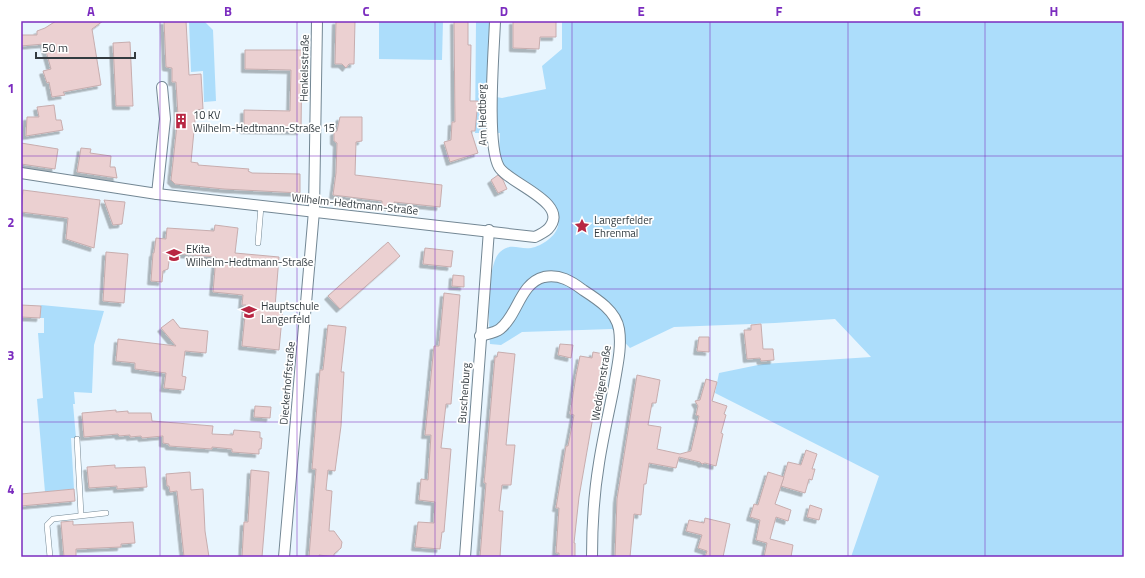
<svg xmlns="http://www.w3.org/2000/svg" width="1145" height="578" font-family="'Titillium Web',sans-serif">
<defs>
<filter id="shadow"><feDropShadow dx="-3.5" dy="3.5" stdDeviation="0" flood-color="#0004"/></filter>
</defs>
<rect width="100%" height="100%" fill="#e8f5fe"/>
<g fill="#acddfb">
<polygon points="189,21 204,21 213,30 216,101 204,102 203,71 191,72"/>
<polygon points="379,21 443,21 442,60 379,59"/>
<path d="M476 21H491L490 96 502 98 546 89 542 66 562 49V21H1124V557H851L879 476 715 393 719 373 763 364 871 357 835 319 775 323 674 327 630 348 612 329 522 332 501 345 490 344C489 326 486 265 500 252 510 242 520 250 531 248 542 246 556 236 558 226 559 223 558 219 557 217 551 184 511 188 500 158 498 151 500 141 500 133H475Z"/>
<polygon points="41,305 104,311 94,345 92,393 74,392 75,404 73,404 76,438 71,438 74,489 45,492 37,399 43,398 38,333 44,333 44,318 40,318"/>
</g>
<g fill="#ebd0d1" stroke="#c7adae" filter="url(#shadow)">
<polygon points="56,21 103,21 92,29 101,85 63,92 65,95 52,97 49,82 47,83 43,71 51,69 44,44 21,46 21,35 37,35 37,31 45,28"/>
<polygon points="164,21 186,21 189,75 201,74 203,109 196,110 191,162 198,163 198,165 249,169 248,171 252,173 300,174 300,193 224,189 175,184 171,180 178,116 176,82 172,82 172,68 166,67"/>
<polygon points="336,21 355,21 354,64 349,64 346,68 342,64 335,64"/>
<polygon points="454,21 468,21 468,45 471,45 470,101 478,101 475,131 471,131 478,153 450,162 444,142 451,140 452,122 455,122"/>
<polygon points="513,21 556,21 556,37 540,37 539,49 513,48"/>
<polygon points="130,42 133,106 116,106 113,43"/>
<polygon points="245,50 302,50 301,131 244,130 244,110 290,111 291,70 245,69"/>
<polygon points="54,105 56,120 61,120 63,130 26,136 27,117 39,117 37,107"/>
<polygon points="340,117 362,117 362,141 356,142 355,175 442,185 440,207 394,202 395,208 382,206 382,201 333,195 336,173 337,143 334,141 334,132 337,131"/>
<polygon points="21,143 58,149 55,169 21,164"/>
<polygon points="81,148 91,149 90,153 111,156 110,167 115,167 117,178 77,172"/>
<polygon points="498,175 503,180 507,189 498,193 491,180"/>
<polygon points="23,190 100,200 94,248 66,239 68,218 21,212"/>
<polygon points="104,200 125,202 122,224 113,225"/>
<polygon points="215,225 238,228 235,253 279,257 275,307 283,307 279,350 242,346 246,305 242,305 243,295 213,292 216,257 170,253 168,269 163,271 162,282 151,281 153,253 154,253 156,238 166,239 167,228 214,231"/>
<polygon points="388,242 400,256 340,309 328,296"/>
<polygon points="425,248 453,251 451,267 423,264"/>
<polygon points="106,252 128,254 124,303 103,301"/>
<polygon points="453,275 464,276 464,287 452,286"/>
<polygon points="444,293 460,295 451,404 446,404 441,448 451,449 444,532 442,532 440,549 415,547 418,522 434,523 435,502 419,500 421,479 428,480 431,435 425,435 434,346 439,346"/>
<polygon points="21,305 41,306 40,318 21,317"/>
<polygon points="173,319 180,328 208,331 206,353 185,351 182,376 186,377 184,390 164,388 166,373 135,369 135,363 116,361 118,339 176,346 161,328"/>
<polygon points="761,324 763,349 773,349 774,360 761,361 760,358 747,359 744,330 751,330 751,325"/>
<polygon points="328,325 346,327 341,372 344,372 341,426 335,471 328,470 326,490 332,491 329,531 334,531 342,542 341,548 334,554 334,557 319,555 319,557 309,557 316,469 312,469 317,405 320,370 323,370"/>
<polygon points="699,337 709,337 709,352 697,351"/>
<polygon points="560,344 573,345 571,358 558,355"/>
<polygon points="498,352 515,354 506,445 515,445 511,485 502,485 499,511 503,511 500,557 480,557 486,483 484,483 485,473 495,357 497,357"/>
<polygon points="593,352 604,354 579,497 574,543 575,543 575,557 559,557 559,553 556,553 559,508 556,508 566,446 568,446 574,415 570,414 576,376 580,356 592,358"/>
<polygon points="637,375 660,380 656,403 652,403 648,425 661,427 657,449 680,454 691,451 699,416 696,415 698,406 695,401 700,400 706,379 717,382 712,401 727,406 724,414 726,415 721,433 723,434 716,466 705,463 702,464 700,462 679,457 676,468 649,463 646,484 644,484 641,515 634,514 630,557 615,557 617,499"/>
<polygon points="255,406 271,407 270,418 254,417"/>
<polygon points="116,410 116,412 128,411 128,413 151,413 152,421 213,426 212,434 233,435 234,430 260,432 260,438 262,438 261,449 259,449 259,454 232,452 232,449 212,447 212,449 169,446 169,444 163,443 163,436 142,438 141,436 130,437 130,435 119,436 118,434 84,437 82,413"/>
<polygon points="806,450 817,454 812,469 815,469 812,480 809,479 805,493 781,486 788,462 801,465"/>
<polygon points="115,465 115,468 145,467 147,487 117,489 117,486 89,488 87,467"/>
<polygon points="251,470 269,472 262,557 242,557 244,522 248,522"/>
<polygon points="190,472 191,490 203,489 205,531 209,557 184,557 177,491 170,492 169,486 167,486 166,474"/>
<polygon points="768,472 784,477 775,504 791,510 788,521 776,517 770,539 793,545 791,557 764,557 767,543 756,540 760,520 750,517 754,504 758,505"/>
<polygon points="74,489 75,501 21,506 21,494"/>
<polygon points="810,505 822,509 819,520 807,517"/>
<polygon points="705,518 730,524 723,557 705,557 707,551 698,548 702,535 686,531 689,520 704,523"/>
<polygon points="73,521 73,525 133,522 135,543 121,544 121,547 76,549 76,557 64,557 61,522"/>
</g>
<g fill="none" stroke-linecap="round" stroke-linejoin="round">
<g stroke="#738794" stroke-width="6">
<g id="lane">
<polyline points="258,243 261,206"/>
<polyline points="77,439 81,515"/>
<polyline points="50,557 47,525 53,519 106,513"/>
</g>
</g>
<g stroke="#738794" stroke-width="12">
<g id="street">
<path d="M21 173 157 194 535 237C539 235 545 232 548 229 572 203 509 184 499 167 486 144 494 51 495 21"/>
<polyline points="157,194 165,119 162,87"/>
<path d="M480 336C486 334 495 333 500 329 518 315 520 283 544 277 560 274 571 281 583 290 597 299 616 311 619 329 622 348 617 367 614 386 609 412 603 437 599 463 594 493 592 527 592 557"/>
<polyline points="284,557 314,211 317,21"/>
<polyline points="465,557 489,230"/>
</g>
</g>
<use href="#lane" stroke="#fff" stroke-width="5"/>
<use href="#street" stroke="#fff" stroke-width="10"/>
</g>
<path fill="none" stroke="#7b2cbf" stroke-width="1" stroke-opacity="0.55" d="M160 21V557M297 21V557M435 21V557M572 21V557M710 21V557M848 21V557M985 21V557M21 156H1124M21 289H1124M21 422H1124"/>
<defs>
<g id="building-bare" transform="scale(1.2)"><path d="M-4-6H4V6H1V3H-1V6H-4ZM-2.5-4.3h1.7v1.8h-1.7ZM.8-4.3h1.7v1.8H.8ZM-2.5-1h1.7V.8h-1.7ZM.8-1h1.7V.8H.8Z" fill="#b82743" stroke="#fff" stroke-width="2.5" paint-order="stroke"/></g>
<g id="sight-bare" transform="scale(1.2)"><path d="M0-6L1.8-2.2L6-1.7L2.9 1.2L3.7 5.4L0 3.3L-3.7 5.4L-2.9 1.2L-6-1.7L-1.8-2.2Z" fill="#b82743" stroke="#fff" stroke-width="2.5" paint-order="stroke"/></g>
<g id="school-bare" transform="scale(1.2)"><path d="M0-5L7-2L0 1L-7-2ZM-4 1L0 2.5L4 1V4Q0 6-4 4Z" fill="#b82743" stroke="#fff" stroke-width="2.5" paint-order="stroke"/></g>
</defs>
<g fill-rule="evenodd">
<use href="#building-bare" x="181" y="121"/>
<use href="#sight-bare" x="582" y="226"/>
<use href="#school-bare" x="174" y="255"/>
<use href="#school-bare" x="249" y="312"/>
</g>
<g text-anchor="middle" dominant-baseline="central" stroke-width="3.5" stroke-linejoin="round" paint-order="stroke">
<g font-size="11" fill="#323b40" stroke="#fff">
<text transform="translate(304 68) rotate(-89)">Henkelsstraße</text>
<text transform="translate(482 115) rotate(-91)">Am Hedtberg</text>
<text transform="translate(355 204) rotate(6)">Wilhelm-Hedtmann-Straße</text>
<text transform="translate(287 383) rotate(-85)">Dieckerhoffstraße</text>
<text transform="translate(601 383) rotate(-81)">Weddigenstraße</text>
<text transform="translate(464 393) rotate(-86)">Buschenburg</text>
</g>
<g font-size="11" fill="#323b40" stroke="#fff" text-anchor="start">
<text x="193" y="115">10 KV<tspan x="193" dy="13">Wilhelm-Hedtmann-Straße 15</tspan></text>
<text x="594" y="220">Langerfelder<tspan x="594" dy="13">Ehrenmal</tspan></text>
<text x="186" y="249">EKita<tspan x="186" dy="13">Wilhelm-Hedtmann-Straße</tspan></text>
<text x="261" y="306">Hauptschule<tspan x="261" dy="13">Langerfeld</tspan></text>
</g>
</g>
<rect width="1145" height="578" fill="none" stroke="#ffffff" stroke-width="44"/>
<path d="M36 52v6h99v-6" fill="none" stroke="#323b40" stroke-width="2"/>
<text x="42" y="52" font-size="12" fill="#323b40" stroke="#ffffff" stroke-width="3" paint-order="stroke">50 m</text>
<rect x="22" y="22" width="1101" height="534" fill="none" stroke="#7b2cbf" stroke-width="1.5"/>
<g font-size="13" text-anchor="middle" font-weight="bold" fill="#7b2cbf">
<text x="91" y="16">A</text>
<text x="228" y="16">B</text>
<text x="366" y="16">C</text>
<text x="504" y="16">D</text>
<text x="641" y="16">E</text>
<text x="779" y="16">F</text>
<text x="917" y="16">G</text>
<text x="1054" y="16">H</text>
<text x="11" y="93">1</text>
<text x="11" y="227">2</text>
<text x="11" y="360">3</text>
<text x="11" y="494">4</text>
</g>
</svg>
